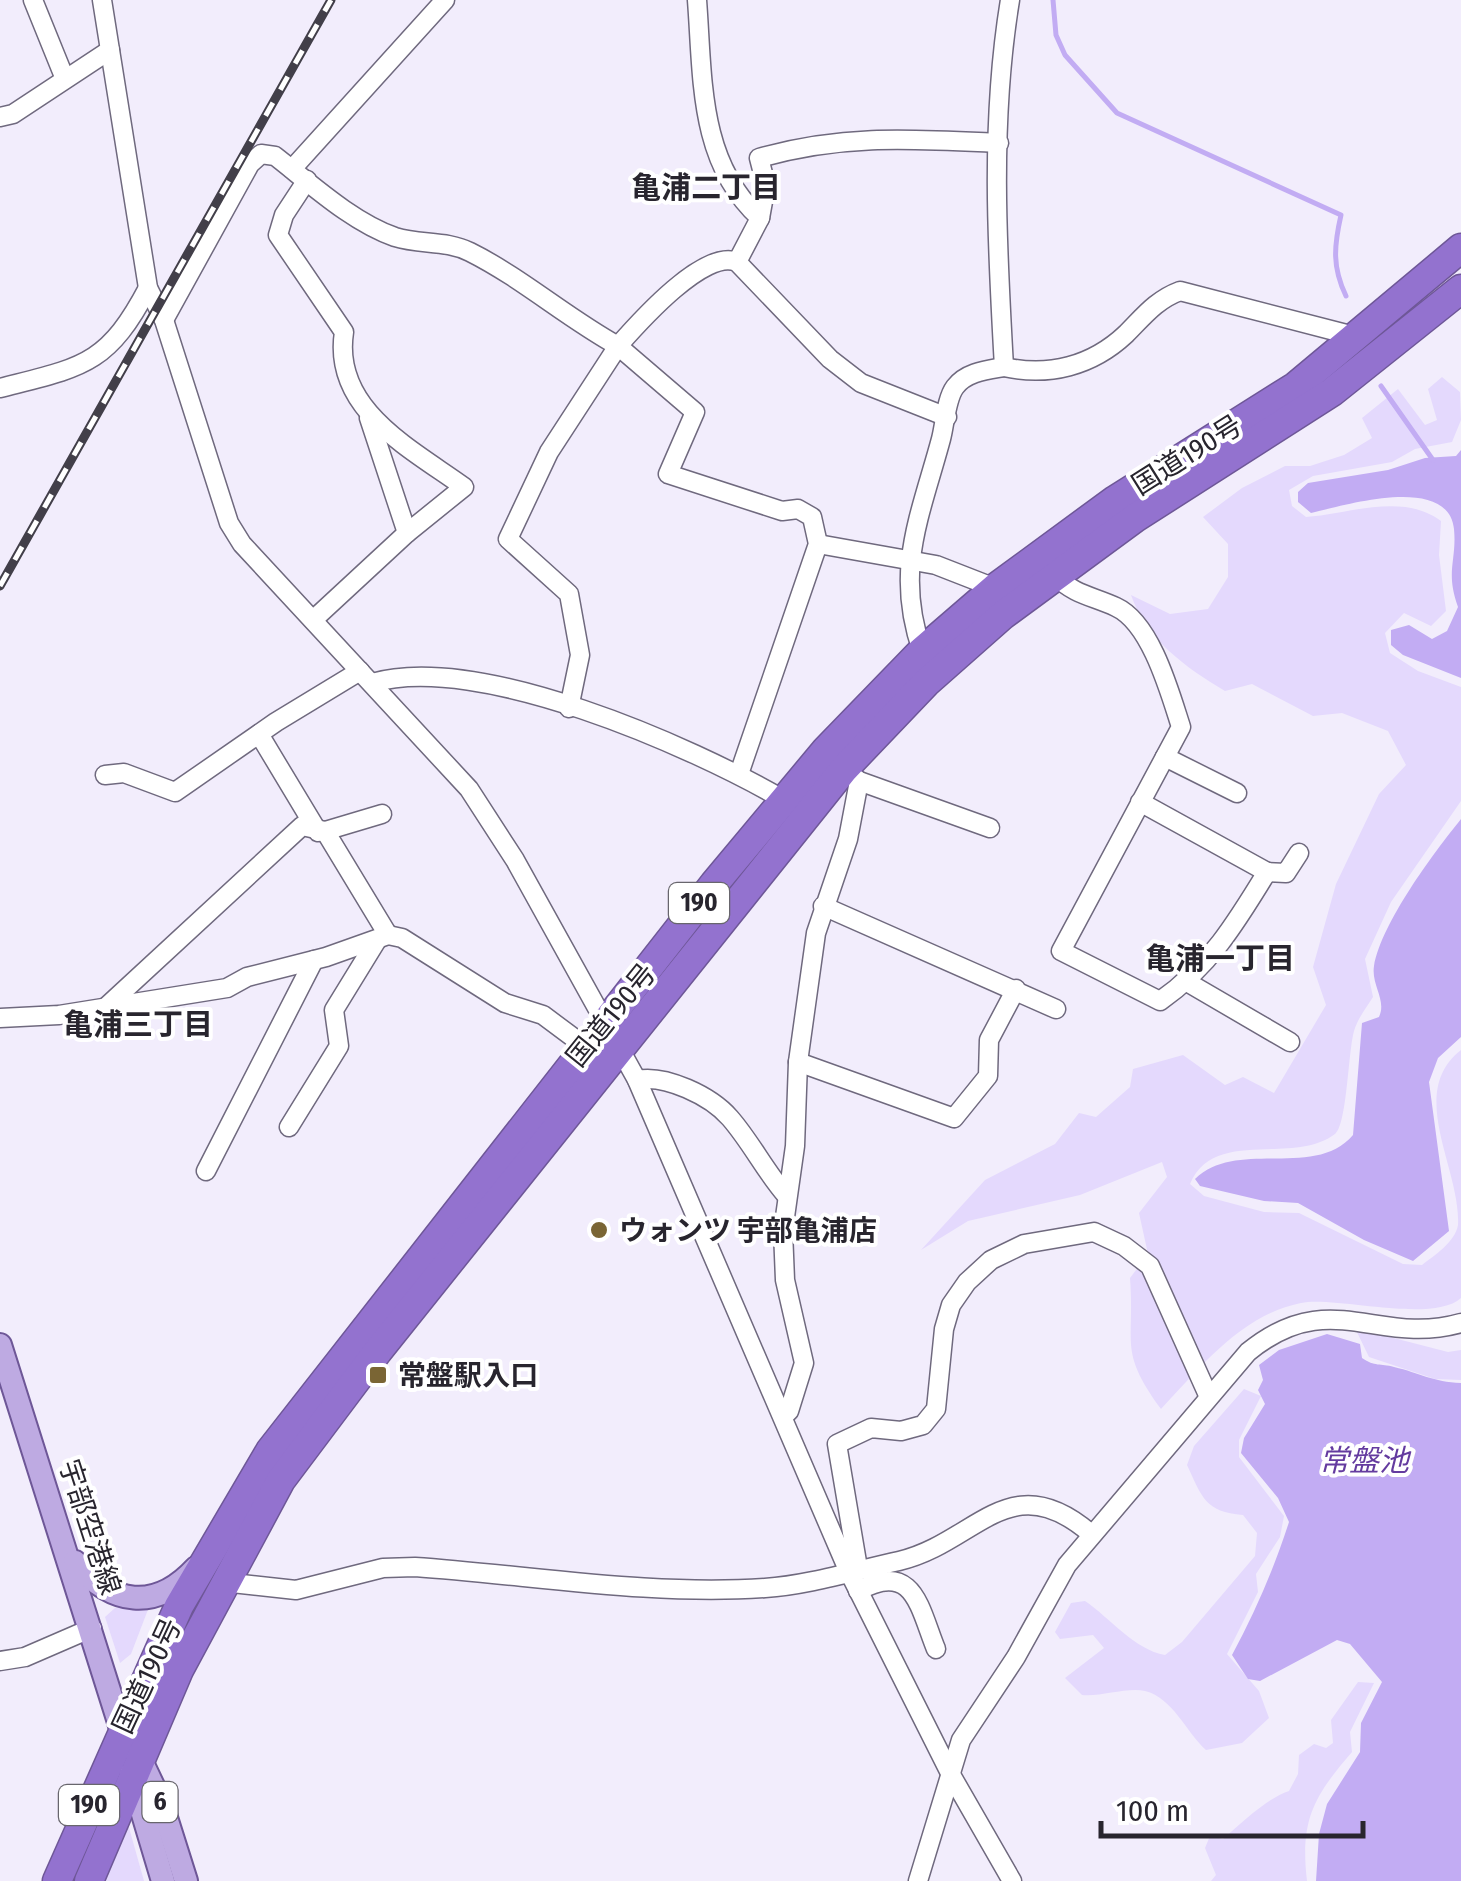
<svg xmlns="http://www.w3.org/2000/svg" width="1461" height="1881" font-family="'Fira Sans Condensed','Noto Sans JP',sans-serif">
<rect width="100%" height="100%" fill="#f2edfc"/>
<g fill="#e4d9fd">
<path d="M1442 377 1460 392 1461 420 1452 442 1415 449 1392 462 1313 476 1289 490 1292 506 1306 517C1350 514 1402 492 1441 521L1439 555 1446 611 1431 626 1404 613 1385 633 1390 653 1418 671 1461 687V801L1391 902 1365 959 1373 997C1366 1008 1358 1018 1354 1031 1348 1053 1347 1125 1335 1134 1293 1166 1214 1127 1190 1184L1204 1196 1264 1212 1299 1213 1403 1264 1422 1265C1435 1255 1455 1242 1458 1225 1461 1169 1406 1093 1461 1050V1298C1432 1324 1336 1296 1301 1303 1241 1315 1201 1367 1161 1409 1118 1350 1135 1345 1130 1278L1148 1254 1139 1213 1167 1177 1162 1162 1080 1195 968 1221 921 1250 985 1180 1055 1144 1079 1113 1096 1117 1130 1087 1133 1069 1183 1055 1225 1085 1243 1077 1274 1093 1326 1005 1313 967 1336 884 1379 794 1406 765 1388 731 1342 713 1313 716 1252 684 1225 691C1186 668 1146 639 1131 595L1170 614 1208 609 1228 577V544L1203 517 1242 488 1285 466H1310L1344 455 1372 438 1362 418 1398 389 1425 425 1437 420 1428 389Z"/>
<polygon points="1355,1328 1448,1352 1461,1350 1461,1380 1435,1379 1369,1357"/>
<path d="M1244 1389 1261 1396 1239 1440V1457L1284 1516 1280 1537 1256 1574 1258 1592 1227 1654 1259 1691 1269 1718 1242 1743 1206 1750C1186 1732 1173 1698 1145 1691 1127 1687 1101 1697 1082 1695L1065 1678 1104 1648 1093 1635 1060 1639 1055 1632 1071 1603 1085 1601C1110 1618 1135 1650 1165 1655L1182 1642 1255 1556 1257 1533 1243 1515C1205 1512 1202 1497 1187 1465L1194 1446Z"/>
<polygon points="149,1607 131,1654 120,1663 105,1617 115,1608"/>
<path d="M1358 1682 1374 1683 1350 1732 1352 1752C1313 1797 1300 1821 1307 1881H1211L1216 1875 1205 1848 1210 1836 1223 1839C1243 1822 1266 1799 1289 1791L1298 1774 1299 1755 1314 1744 1326 1748 1333 1743 1331 1720Z"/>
<polygon points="128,1824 144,1881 101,1881 125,1825"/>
</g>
<g fill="#c2acf3">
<path d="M1461 450V678L1403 655 1391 645V630L1409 625 1432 639 1447 631 1458 607C1445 571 1457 561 1454 529 1448 473 1342 506 1311 513L1298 502V492L1308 483 1388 470 1425 458 1456 456Z"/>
<path d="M1461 819V1037L1438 1058 1429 1082 1449 1231 1413 1261 1364 1240 1298 1203 1264 1201 1200 1186 1195 1179C1237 1138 1315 1180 1353 1135L1362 1023 1379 1017C1387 1000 1371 985 1374 966 1382 922 1433 854 1461 819Z"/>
<path d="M1327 1334 1360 1344 1362 1358C1375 1367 1380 1363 1394 1367 1420 1373 1433 1382 1461 1383V1881H1316L1319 1834 1327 1804 1360 1752 1361 1723 1382 1682 1350 1644 1337 1640 1260 1681 1248 1679 1232 1655C1255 1612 1274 1569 1289 1522L1278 1498 1241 1453 1244 1438 1265 1404 1258 1390 1263 1380 1259 1365 1279 1350Z"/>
</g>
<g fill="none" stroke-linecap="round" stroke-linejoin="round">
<g stroke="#c2acf3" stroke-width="5">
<path d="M1053 0 1056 35 1065 55 1117 113 1341 215C1334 246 1332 267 1346 296"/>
<polyline points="1381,386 1433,460"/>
</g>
<g stroke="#6f697e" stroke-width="21">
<g id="minor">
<polyline points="33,0 65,79"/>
<polyline points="102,0 148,288 164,320 229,523 242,544 469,789 515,860 637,1080 848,1570 950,1773 1012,1881"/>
<path d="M697 0C703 77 698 162 760 218L737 262"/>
<polyline points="0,117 13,114 110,50"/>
<polyline points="292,169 445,0"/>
<path d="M307 180 284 215 278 235 344 332C332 409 410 448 464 487L407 533 313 620"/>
<path d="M760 218 766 185 759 158C843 134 913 139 999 143"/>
<path d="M164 320 250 164 261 154 275 156C311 184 352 222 395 237 420 245 446 240 470 252 522 278 567 318 618 346 640 321 705 248 737 262L830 359 861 383 947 417"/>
<path d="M1004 367C1049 377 1092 366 1126 334 1144 316 1156 300 1180 291L1358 337"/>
<path d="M0 388C82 367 107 366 148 288"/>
<polyline points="369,418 407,533"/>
<polyline points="818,544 936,565 995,588"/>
<path d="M1055 576C1075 595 1092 596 1116 607 1151 623 1170 693 1181 727L1061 951 1160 1001C1209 967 1236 923 1267 872L1140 802"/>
<path d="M922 651C894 570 920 517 941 439 945 424 946 399 955 387 966 372 987 370 1004 367 997 245 990 121 1010 0"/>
<path d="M372 683C478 652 691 746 784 800"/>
<polyline points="569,708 580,655 569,594 508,539 549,452 618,346 695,412 668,474 782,511 798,509 812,517 818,544 739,774"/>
<polyline points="259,734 318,832"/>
<polyline points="1165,757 1237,793"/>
<polyline points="105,775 124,773 175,792 276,722 360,671"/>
<polyline points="859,781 990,828"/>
<polyline points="325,831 382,814"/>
<polyline points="1267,872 1286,873 1299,853"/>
<polyline points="823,906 1056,1009"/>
<polyline points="1187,982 1290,1042"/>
<polyline points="106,1007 302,826 325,831 388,935"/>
<polyline points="0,1018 59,1015 227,988 247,977 326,957 388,935 402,938 505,1003 543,1015 594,1053"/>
<polyline points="798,1062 954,1118 988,1076 989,1040 1016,989"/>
<path d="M637 1080C665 1074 711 1096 730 1118 751 1142 765 1171 786 1195"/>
<polyline points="289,1127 339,1046 334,1010 377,940"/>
<polyline points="206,1171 314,960"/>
<polyline points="783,1417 789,1411 804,1363 785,1280 783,1231 795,1146 798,1062 816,933 848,839 859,781 844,769"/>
<polyline points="858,1568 837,1444 871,1428 901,1431 923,1425 936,1409 944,1329 951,1305 967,1282 991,1260 1024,1244 1094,1232 1124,1246 1150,1266 1208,1395"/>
<path d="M223 1582 296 1590 383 1568 415 1567C530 1575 650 1596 765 1588 809 1585 857 1570 899 1561 976 1543 1009 1464 1090 1533"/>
<path d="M858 1591C914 1560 919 1607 936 1649"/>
<polyline points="0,1661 25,1657 92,1628"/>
<path d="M918 1881 961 1740 1016 1657 1067 1565 1248 1352C1330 1285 1377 1347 1461 1323"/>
</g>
</g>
<g stroke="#6e5797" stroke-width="26">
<g id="major">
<polyline points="0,1345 124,1738"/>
<path d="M75 1562C112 1605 155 1612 196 1568"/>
<polyline points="135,1748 162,1805 186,1881"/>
<polyline points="131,1774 163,1881"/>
</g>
</g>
<g stroke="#6e5797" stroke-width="31">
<g id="highway">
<polyline points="57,1881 179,1606 270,1451 714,884 826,750 922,651 995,588 1115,500 1296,386 1461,248"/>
<polyline points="89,1881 179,1670 281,1480 378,1351 844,769 926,683 1003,615 1135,518 1332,392 1461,289"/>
</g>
</g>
<use href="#minor" stroke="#fff" stroke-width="18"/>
<use href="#major" stroke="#beaae2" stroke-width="22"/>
<use href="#highway" stroke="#9372cf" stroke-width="28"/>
<g stroke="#423f49" stroke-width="9">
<polyline id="rail" points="0,586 331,0"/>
</g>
<use href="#rail" stroke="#fff" stroke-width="5" stroke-dasharray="15" stroke-linecap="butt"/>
</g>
<g fill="#7a6534" stroke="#fff" stroke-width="4">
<circle cx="599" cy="1230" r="10"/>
<rect x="368" y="1365" width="20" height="20" rx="5"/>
</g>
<g text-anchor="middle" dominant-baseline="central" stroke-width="8" stroke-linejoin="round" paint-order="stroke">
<g fill="#fff" stroke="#68666d" stroke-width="2.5">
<rect x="669" y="883" width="60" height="40" rx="8"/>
<rect x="142.5" y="1782" width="35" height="40" rx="8"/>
<rect x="59" y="1785" width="60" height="40" rx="8"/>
</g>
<g font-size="25" font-weight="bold" fill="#28252e">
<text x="699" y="903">190</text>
<text x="160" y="1802">6</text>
<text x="89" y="1805">190</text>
</g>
<g font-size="28" fill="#28252e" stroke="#fff">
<text transform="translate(1187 455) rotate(-32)">国道190号</text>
<text transform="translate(611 1015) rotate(-51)">国道190号</text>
<text transform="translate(90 1527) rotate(72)">宇部空港線</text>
<text transform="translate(147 1676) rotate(-65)">国道190号</text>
</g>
<g font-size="28" font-weight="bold" fill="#28252e" stroke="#fff" text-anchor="start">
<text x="619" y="1230">ウォンツ 宇部亀浦店</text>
<text x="398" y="1375">常盤駅入口</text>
</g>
<g font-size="30" font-weight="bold" fill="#28252e" stroke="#fff">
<text x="706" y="188">亀浦二丁目</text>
<text x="1220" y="959">亀浦一丁目</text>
<text x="138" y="1025">亀浦三丁目</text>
</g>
<g font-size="30" font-style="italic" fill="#643b9f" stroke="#fff">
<text x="1364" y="1461">常盤池</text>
</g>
</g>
<path d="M1101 1821v15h262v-15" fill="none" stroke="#28252e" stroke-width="5"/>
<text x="1116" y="1821" font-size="30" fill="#28252e" stroke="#ffffff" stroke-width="8" paint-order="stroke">100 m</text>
</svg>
